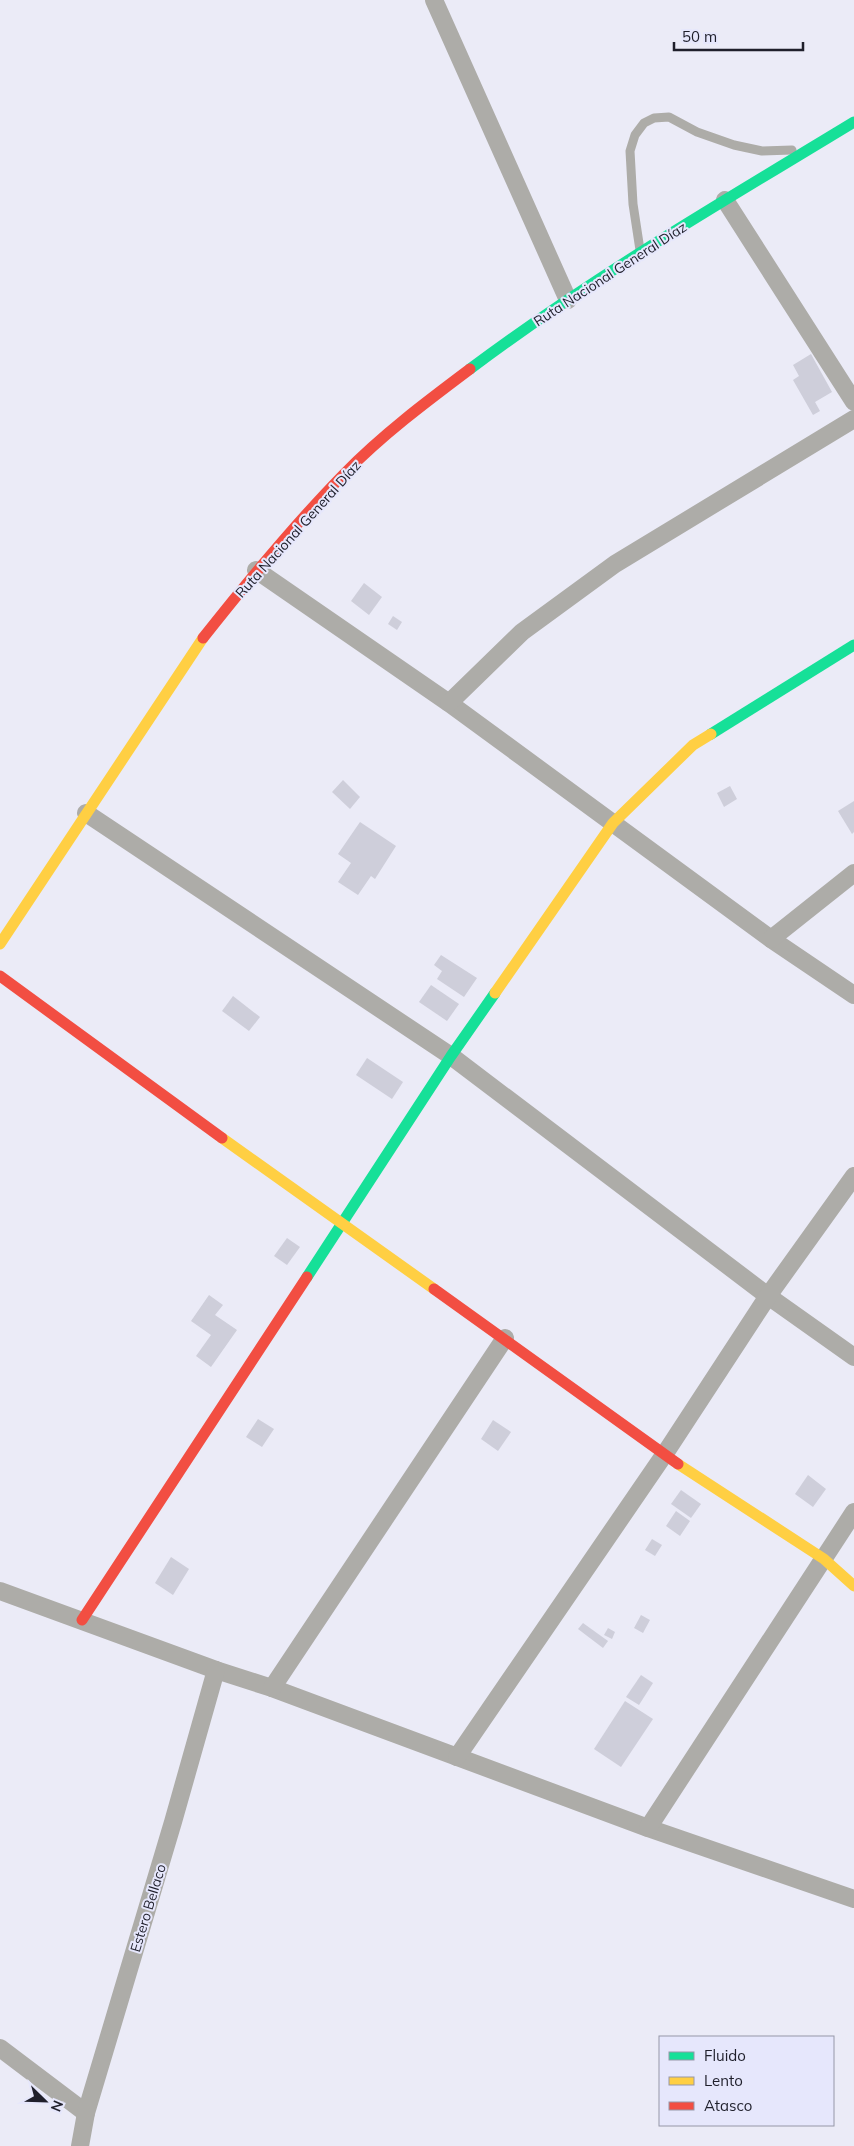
<svg xmlns="http://www.w3.org/2000/svg" width="854" height="2146" font-family="Mulish,sans-serif">
<rect width="100%" height="100%" fill="#ebebf7"/>
<g fill="#ceceda">
<polygon points="811,354 832,392 815,402 820,411 813,415 793,380 799,376 793,365"/>
<polygon points="364,583 382,597 369,615 351,601"/>
<polygon points="393,616 402,622 397,630 388,624"/>
<polygon points="343,780 360,797 350,809 332,792"/>
<polygon points="730,786 737,799 724,807 717,793"/>
<polygon points="854,801 854,832 852,834 838,811"/>
<polygon points="360,822 396,846 375,879 371,876 358,895 338,882 351,863 338,854"/>
<polygon points="441,955 477,978 464,997 437,979 442,971 434,965"/>
<polygon points="431,985 459,1004 447,1021 419,1002"/>
<polygon points="233,996 260,1017 249,1031 222,1011"/>
<polygon points="367,1058 403,1082 392,1099 356,1075"/>
<polygon points="287,1238 300,1247 287,1265 274,1256"/>
<polygon points="209,1295 223,1305 215,1315 237,1330 211,1367 196,1356 211,1335 191,1321"/>
<polygon points="258,1419 274,1429 262,1447 246,1437"/>
<polygon points="493,1420 511,1432 498,1451 481,1439"/>
<polygon points="808,1475 826,1489 813,1507 795,1494"/>
<polygon points="681,1490 701,1504 691,1518 671,1504"/>
<polygon points="676,1511 690,1521 680,1536 666,1526"/>
<polygon points="652,1539 662,1545 655,1556 645,1550"/>
<polygon points="171,1557 189,1569 173,1595 155,1583"/>
<polygon points="641,1615 650,1620 643,1633 634,1628"/>
<polygon points="583,1623 608,1641 603,1648 578,1629"/>
<polygon points="608,1628 615,1632 612,1639 604,1635"/>
<polygon points="641,1675 653,1683 639,1705 626,1697"/>
<polygon points="625,1701 653,1719 621,1767 594,1749"/>
</g>
<g fill="none" stroke-linecap="round" stroke-linejoin="round">
<polyline stroke="#adaca8" stroke-width="9" points="640,250 633,204 630,151 635,135 644,123 654,118 669,117 697,132 734,145 762,151 792,150"/>
<g stroke="#adaca8" stroke-width="18">
<polyline points="434,0 568,300"/>
<polyline points="725,200 854,402"/>
<polyline points="256,570 449,703 771,939 854,995"/>
<polyline points="449,703 522,632 615,564 854,419"/>
<polyline points="86,813 451,1056 768,1296 854,1357"/>
<polyline points="771,939 854,873"/>
<polyline points="0,1591 216,1670 272,1688 648,1828 854,1899"/>
<polyline points="272,1688 505,1338"/>
<polyline points="457,1757 664,1455 768,1296 854,1176"/>
<polyline points="648,1828 854,1512"/>
<polyline points="0,2048 86,2113"/>
<polyline points="80,2146 86,2113 173,1822 216,1670"/>
</g>
<g stroke="#16e098" stroke-width="11">
<path d="M470 369C591 278 724 201 854 122"/>
<polyline points="711,734 854,645"/>
<polyline points="307,1277 451,1056 495,993"/>
</g>
<g stroke="#ffcf43" stroke-width="11">
<polyline points="0,944 203,638"/>
<polyline points="495,993 613,823 693,745 711,734"/>
<polyline points="222,1138 434,1289"/>
<polyline points="678,1464 824,1559 854,1586"/>
</g>
<g stroke="#f24e42" stroke-width="11">
<path d="M203 638C248 581 294 525 344 474 382 435 426 402 470 369"/>
<polyline points="0,976 222,1138"/>
<polyline points="434,1289 678,1464"/>
<polyline points="82,1620 307,1277"/>
</g>
</g>
<g text-anchor="middle" dominant-baseline="central" stroke-width="4" stroke-linejoin="round" paint-order="stroke">
<g font-size="14" fill="#1f1f2b" stroke="#e6e7fc">
<text transform="translate(610 274) rotate(-33)">Ruta Nacional General Díaz</text>
<text transform="translate(298 529) rotate(-48)">Ruta Nacional General Díaz</text>
<text transform="translate(148 1908) rotate(-73)">Estero Bellaco</text>
</g>
</g>
<rect x="659" y="2036" width="175" height="90" fill="#e6e7fc" stroke="#9697a8"/>
<rect x="669" y="2052" width="25" height="8" fill="#16e098" stroke="#9697a8"/>
<text x="704" y="2061" font-size="15" fill="#1f1f2b">Fluido</text>
<rect x="669" y="2077" width="25" height="8" fill="#ffcf43" stroke="#9697a8"/>
<text x="704" y="2086" font-size="15" fill="#1f1f2b">Lento</text>
<rect x="669" y="2102" width="25" height="8" fill="#f24e42" stroke="#9697a8"/>
<text x="704" y="2111" font-size="15" fill="#1f1f2b">Atasco</text>
<g transform="translate(45 2101) rotate(113)" stroke="#e6e7fc" stroke-width="4" paint-order="stroke">
<path d="M0-4L9 19L0 12L-9 19Z" fill="#1f1f2b"/>
<text y="-8" font-size="14" font-weight="bold" text-anchor="middle" fill="#1f1f2b">N</text>
</g>
<path d="M674 42v8h129v-8" fill="none" stroke="#1f1f2b" stroke-width="2.5"/>
<text x="682" y="42" font-size="15" fill="#1f1f2b" stroke="#e6e7fc" stroke-width="4" paint-order="stroke">50 m</text>
</svg>
